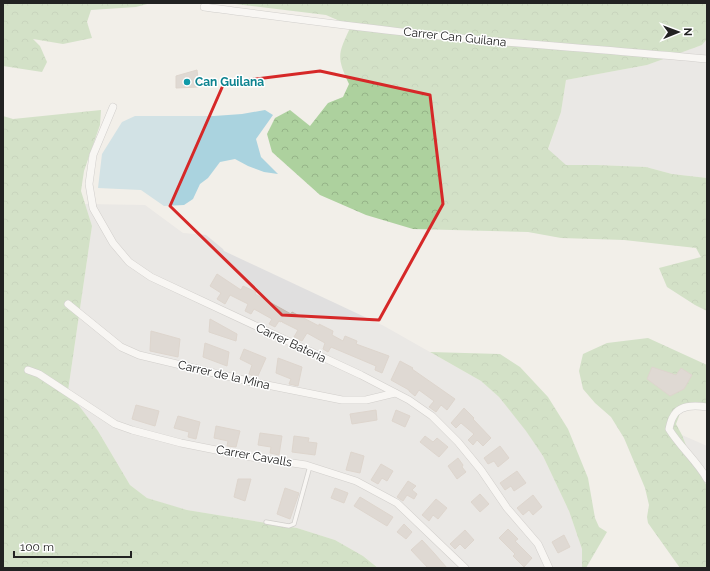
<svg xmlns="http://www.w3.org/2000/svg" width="710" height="571" font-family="Raleway,sans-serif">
<defs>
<pattern id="forest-crowns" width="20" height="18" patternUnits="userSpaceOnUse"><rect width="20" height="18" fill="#add19e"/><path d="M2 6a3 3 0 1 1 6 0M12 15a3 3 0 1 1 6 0" fill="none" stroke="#95b388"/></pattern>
</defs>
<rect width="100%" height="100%" fill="#f2efe9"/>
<g fill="#e0dfdf">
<polygon points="707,39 707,178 672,174 646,167 597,165 566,166 548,150 561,112 566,80 647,65 702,45"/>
<polygon points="85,204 145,205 183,233 206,235 223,249 224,251 384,326 481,381 499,397 526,430 543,456 569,511 582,549 582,568 378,568 363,556 335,540 297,528 187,510 172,506 147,498 130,485 98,431 68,391 92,226"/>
<polygon points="682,435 707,446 707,486 691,458"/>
</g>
<g fill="url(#forest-crowns)">
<polygon points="3,3 151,3 136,7 91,10 87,22 92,38 63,44 33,39 40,46 47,62 42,72 3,66"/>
<path d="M227 3H707V39L702 45 647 65 566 80 561 112 548 149 566 165H597L646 167 672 174 707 178V311L695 305 667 287 659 268 701 257 696 248 624 240 561 238 528 232 413 229 366 215 320 195 272 152 267 134 275 118 290 110 310 126 328 103 343 97 349 84C336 56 338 54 351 26L326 15Z"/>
<polygon points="101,110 100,125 84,171 81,191 92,226 68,391 98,431 130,485 147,498 187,510 297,528 335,540 363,556 378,568 3,568 3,116 13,119"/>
<polygon points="648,338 707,365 707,408 695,406 681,411 676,424 682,435 691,458 707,486 707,568 680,568 648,523 647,517 649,505 645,488 624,438 611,417 595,403 583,389 579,371 583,354 607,343"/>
<polygon points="430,352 500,354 520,367 548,397 568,429 588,478 595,518 599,527 607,532 586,568 582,568 582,549 569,511 543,456 526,431 499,397 481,381"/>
</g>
<polygon fill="#aad3df" points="265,110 273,115 256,139 261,157 278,174 264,172 248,166 235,159 220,162 208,178 200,184 193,199 184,205 164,206 141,190 98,188 102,154 122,122 135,116 214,116 242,114"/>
<g fill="#c7bfb8" stroke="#c4b6ab">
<polygon points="197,70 199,87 176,88 176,76"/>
<polygon points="217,274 241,290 243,286 256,292 255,294 291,314 292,312 319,326 319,324 333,331 332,335 343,341 345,336 357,341 356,344 389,356 382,373 375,370 376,366 331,347 328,352 323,349 325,343 307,333 302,341 294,337 298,330 282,322 282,321 281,322 279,321 275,327 269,324 272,319 254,309 251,314 245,311 248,304 230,295 225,304 217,299 221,293 210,286"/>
<polygon points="210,319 237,334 236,341 209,332"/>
<polygon points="151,331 180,339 178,357 150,351"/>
<polygon points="205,343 229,352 227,366 203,357"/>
<polygon points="244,349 266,358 257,378 249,374 252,365 240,359"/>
<polygon points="278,358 302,367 298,386 289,384 291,379 276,373"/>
<polygon points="400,361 413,368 412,369 455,399 447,410 441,405 436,412 429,407 434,401 419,390 415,396 409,391 409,390 391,380"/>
<polygon points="652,367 676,375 681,368 692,375 684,389 670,396 647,379"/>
<polygon points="136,405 159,411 155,426 132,419"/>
<polygon points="464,408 474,418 473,419 491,438 483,446 477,440 473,445 468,440 474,434 461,423 456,428 451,423"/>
<polygon points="376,410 377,420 352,424 350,414"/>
<polygon points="396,410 410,416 405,427 392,421"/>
<polygon points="178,416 200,422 196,439 188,437 189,432 174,428"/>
<polygon points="216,426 240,431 236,447 227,446 228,441 214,438"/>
<polygon points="260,433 282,436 279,455 270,453 271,447 258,445"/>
<polygon points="294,436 309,438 308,442 317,443 315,455 292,452"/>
<polygon points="425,436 433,442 437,438 448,447 439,457 420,442"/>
<polygon points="500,446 509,458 498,467 494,461 488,464 484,458"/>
<polygon points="351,452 364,456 360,473 346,470"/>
<polygon points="458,458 463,465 462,467 466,472 457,479 448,466"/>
<polygon points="381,464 393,471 387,481 382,478 378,484 371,480"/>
<polygon points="517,471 526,483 514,491 511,486 505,490 500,483"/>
<polygon points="238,479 251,479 245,501 234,497"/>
<polygon points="408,481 416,486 412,490 417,494 414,499 407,495 403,501 397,497"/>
<polygon points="285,488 299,493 290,519 277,514"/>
<polygon points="335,488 348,493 344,503 331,498"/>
<polygon points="480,494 489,504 480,512 471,502"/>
<polygon points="533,495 542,507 533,515 529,510 523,515 517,508"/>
<polygon points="360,497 393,517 387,526 354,506"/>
<polygon points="436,499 447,508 438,519 433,515 429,521 422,515"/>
<polygon points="404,524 412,532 406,539 397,532"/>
<polygon points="508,529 518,539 515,541 532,558 524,567 513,556 515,554 499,538"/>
<polygon points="465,530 474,540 465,549 460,544 455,549 450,544"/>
<polygon points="564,535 570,547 558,553 552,542"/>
<polygon points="422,540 434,553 447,568 428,568 411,550"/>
</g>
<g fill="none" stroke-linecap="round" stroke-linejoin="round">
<g stroke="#a9a9a9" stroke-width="5">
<polyline id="service" points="266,522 289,526 294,524 310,466"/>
</g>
<g stroke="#a9a9a9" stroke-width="8">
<g id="minor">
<path d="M204 7C296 19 388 32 480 40 556 46 632 52 707 59"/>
<polyline points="113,107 93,155 89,184 93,208 113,243 129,262 151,277 361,375 409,400 432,416 458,442 481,470 507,508 538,544 549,568"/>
<polyline points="68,304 121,347 139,355 252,382 342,400 366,400 395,393"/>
<polyline points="28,370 39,374 115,424 132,430 181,443 251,457 306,465 356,481 397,503 465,568"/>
<path d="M707 407C695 405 679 404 673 417 671 420 670 425 669 429 680 447 697 461 707 479"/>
</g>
</g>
<use href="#service" stroke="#fff" stroke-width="3.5"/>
<use href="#minor" stroke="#fff" stroke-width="7"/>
</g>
<path d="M0 0H710V571H0ZM320 71 430 95 443 204 379 320 282 315 170 206 224 83Z" fill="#f2efe9" fill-opacity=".55" fill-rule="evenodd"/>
<path fill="none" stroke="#d62828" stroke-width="3" stroke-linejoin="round" d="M320 71 430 95 443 204 379 320 282 315 170 206 224 83Z"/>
<circle fill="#0f9aa8" stroke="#fff" stroke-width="1.5" cx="187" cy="82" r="4"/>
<g text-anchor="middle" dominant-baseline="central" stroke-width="3" stroke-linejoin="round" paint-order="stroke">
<g font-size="12" fill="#222" stroke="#fff">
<text transform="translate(455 37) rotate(6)">Carrer Can Guilana</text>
<text transform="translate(291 343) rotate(25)">Carrer Bateria</text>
<text transform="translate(224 375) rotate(13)">Carrer de la Mina</text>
<text transform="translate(254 456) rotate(10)">Carrer Cavalls</text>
</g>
<g font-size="12" font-weight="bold" fill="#0d838f" stroke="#fff" text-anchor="start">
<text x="195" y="82">Can Guilana</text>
</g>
</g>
<rect width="710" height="571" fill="none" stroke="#222222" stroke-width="8"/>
<g transform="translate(678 32) rotate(89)" stroke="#ffffff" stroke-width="3" paint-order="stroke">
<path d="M0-3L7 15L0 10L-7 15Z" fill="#222222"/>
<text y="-6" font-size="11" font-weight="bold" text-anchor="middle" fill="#222222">N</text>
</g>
<path d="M14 551v6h117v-6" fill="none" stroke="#222222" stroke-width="2"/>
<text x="20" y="551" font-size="12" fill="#222222" stroke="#ffffff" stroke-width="3" paint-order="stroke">100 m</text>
</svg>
